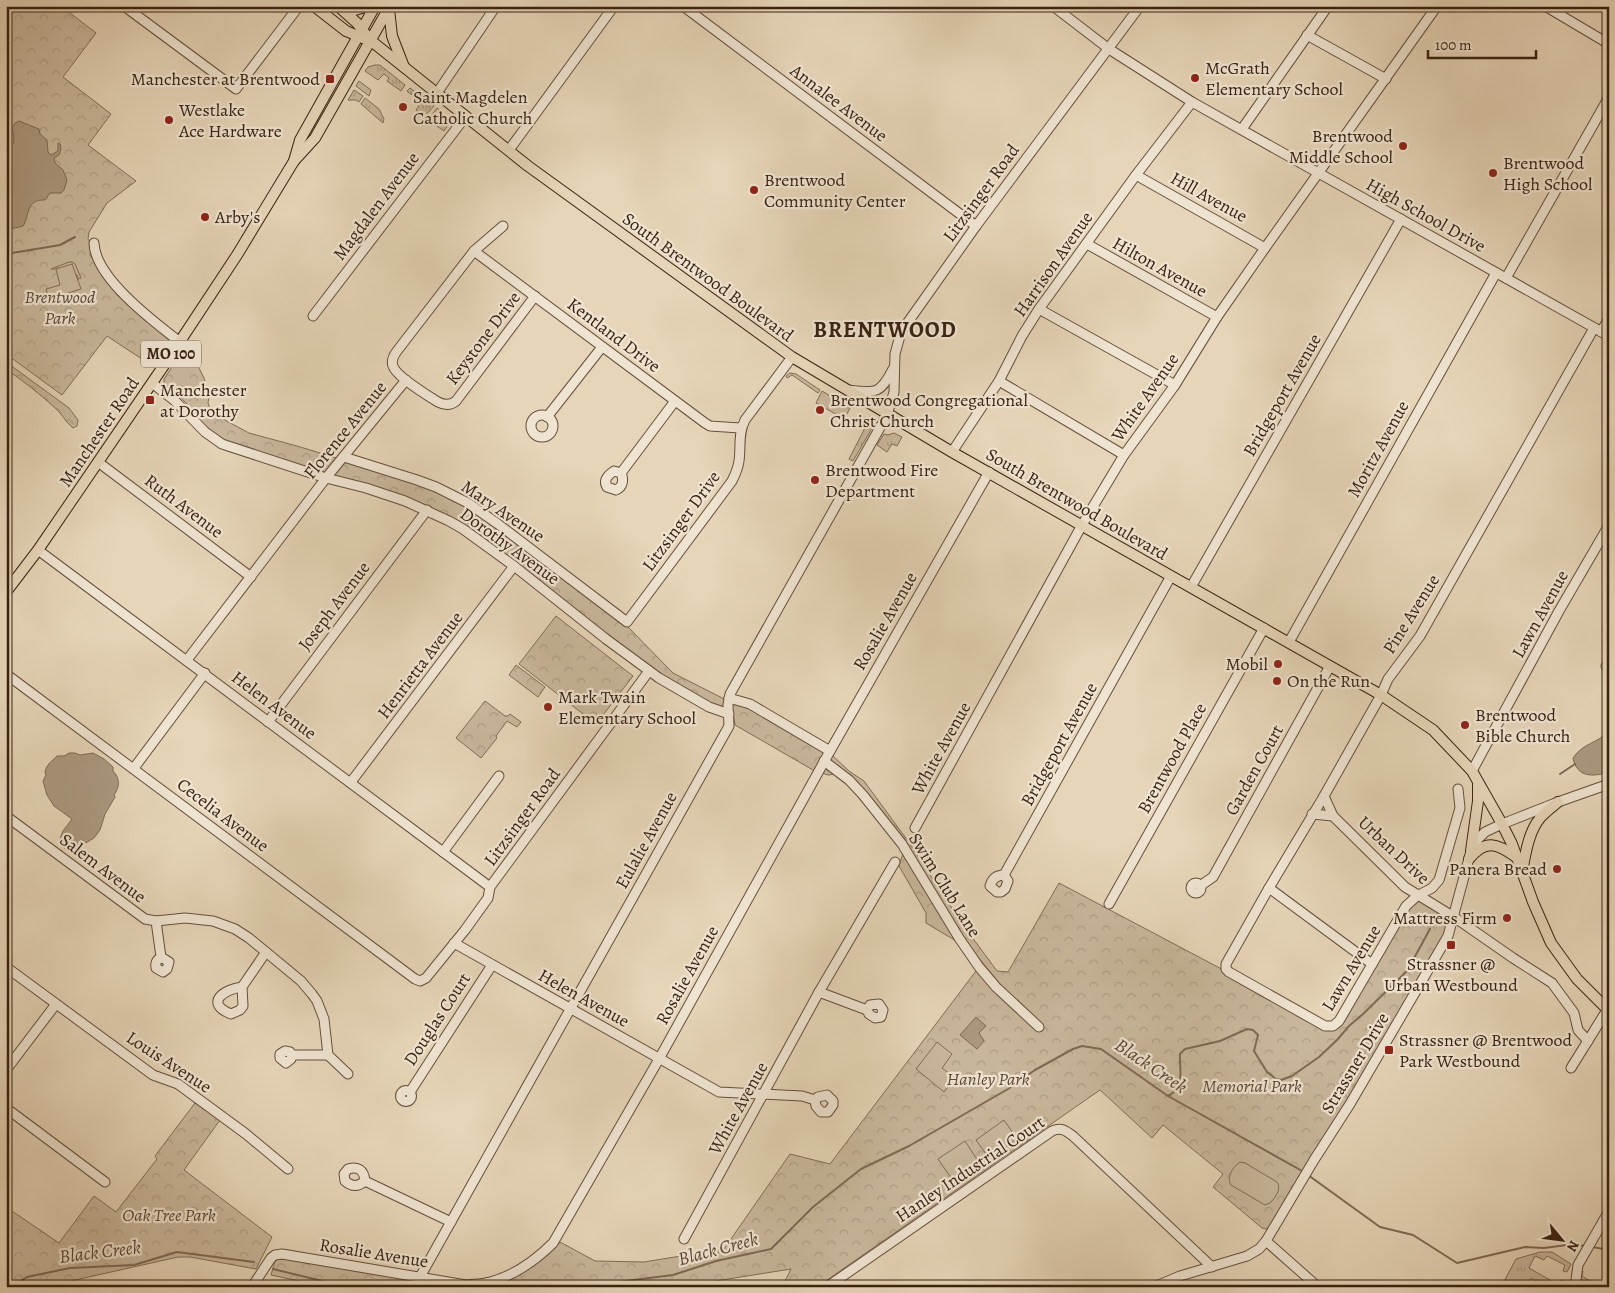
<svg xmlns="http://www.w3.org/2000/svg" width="1615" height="1293" font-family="Alegreya,serif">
<defs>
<pattern id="grass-tufts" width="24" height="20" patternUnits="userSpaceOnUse" patternTransform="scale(1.25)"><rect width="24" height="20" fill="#c9b79c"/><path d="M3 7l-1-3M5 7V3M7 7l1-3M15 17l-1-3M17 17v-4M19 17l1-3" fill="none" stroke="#ad9d85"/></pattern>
<pattern id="forest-crowns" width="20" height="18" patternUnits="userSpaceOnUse" patternTransform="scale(1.25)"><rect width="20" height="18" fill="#c9b79c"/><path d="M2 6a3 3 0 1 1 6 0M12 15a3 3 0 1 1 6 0" fill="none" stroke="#ad9d85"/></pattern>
<pattern id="garden-dots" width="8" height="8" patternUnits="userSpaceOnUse" patternTransform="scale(1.25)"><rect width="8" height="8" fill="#c9b79c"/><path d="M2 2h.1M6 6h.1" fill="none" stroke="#ad9d85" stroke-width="1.8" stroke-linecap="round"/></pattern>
</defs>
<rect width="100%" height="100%" fill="#e6d5b8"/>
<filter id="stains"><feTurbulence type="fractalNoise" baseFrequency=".004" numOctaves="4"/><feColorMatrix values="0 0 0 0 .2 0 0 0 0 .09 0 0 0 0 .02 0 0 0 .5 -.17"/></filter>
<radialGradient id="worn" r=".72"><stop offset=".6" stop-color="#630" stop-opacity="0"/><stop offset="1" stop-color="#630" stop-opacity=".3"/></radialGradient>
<g fill="url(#grass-tufts)" stroke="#816c56">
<polygon points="375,65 380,65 405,85 401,91 387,81 389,78 384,74 378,80 365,71 368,67"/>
<polygon points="359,81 371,90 369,96 356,86"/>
<polygon points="410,88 434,106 425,116 416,110 419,106 414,102 417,99 407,91"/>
<polygon points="354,90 363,96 359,102 356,100 348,100"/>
<polygon points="365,98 379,109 384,119 383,123 361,104"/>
<polygon points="437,108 446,116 448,125 444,131 428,120"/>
<polygon points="790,373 796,374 820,390 818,393 792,375 787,378 786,376"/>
<polygon points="822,391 850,408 847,414 844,413 841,417 816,403"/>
<polygon points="865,417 872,422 872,428 853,461 849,459 866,426 863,421"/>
<polygon points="894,433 902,437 897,446 892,444 887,452 877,445 884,434 888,435"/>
<polygon points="1540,1252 1552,1252 1571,1264 1567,1272 1563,1271 1565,1265 1547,1256 1544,1260 1535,1256 1529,1268 1557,1284 1561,1280 1566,1282 1567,1287 1553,1287 1544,1283 1543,1285 1531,1278 1527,1287 1501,1287 1516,1259"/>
<polygon points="1582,1271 1583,1271 1582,1276 1600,1287 1581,1287 1579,1283 1580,1272"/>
</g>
<g fill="url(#forest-crowns)" stroke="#816c56">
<polygon points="6,6 61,6 96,33 63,77 111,114 88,145 136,181 107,203 89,232 88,239 92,245 90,255 118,296 125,300 170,341 154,367 107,336 62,395 6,354"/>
<path d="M184 349 199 368 204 378 209 397 208 403 209 406 223 419 249 433 297 446 412 481 460 502 484 517 579 591 628 627 673 673 736 705 742 704 806 740 833 756 849 771 864 781 908 841 963 925 997 971 1008 972 1059 883 1331 1027 1417 896 1454 917 1297 1188 1270 1226 1266 1229 1262 1228 1213 1187 1223 1174 1163 1125 1152 1138 1100 1090 817 1287H782L791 1269 678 1287H476L517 1275 543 1259 560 1242 595 1261 644 1262 724 1249 790 1154 830 1164 979 967 999 989 1001 985 973 951 926 923V913L899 866 904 850 846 781 835 774 828 775 813 770 735 725 733 713 705 701 651 668 478 534C424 500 365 484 304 467 281 460 241 451 221 439 204 427 199 419 187 404 180 396 171 391 164 383V379Z"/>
<path d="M6 362 69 408 78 420 77 426 73 428C65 422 62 413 54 407 39 393 23 381 6 369Z"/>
<polygon points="556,616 633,676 596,724 519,664"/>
<polygon points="516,665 545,687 538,697 509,675"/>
<polygon points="485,701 505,716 508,716 510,714 521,722 517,727 507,721 496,736 497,738 481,758 456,738"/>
<polygon points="195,1103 220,1120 184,1170 272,1237 256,1269 190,1257 178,1257 44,1287 6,1287 6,1207 59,1243 94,1196 116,1212 157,1159 155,1156"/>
<polygon points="279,1259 287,1259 450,1287 327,1287 271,1275 275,1261"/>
</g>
<polygon fill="url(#garden-dots)" stroke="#816c56" points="69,262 72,262 75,264 81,278 78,279 77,275 56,269 51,269"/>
<g fill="#c9b79c" stroke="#816c56">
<polygon points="72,264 81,289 49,299 46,289 60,285 56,269"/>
<polygon points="937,1042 952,1054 942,1068 955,1078 944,1092 916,1069"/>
<polygon points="1004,1120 1017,1139 989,1158 976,1140"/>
<polygon points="965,1141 980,1164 954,1182 938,1159"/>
<path d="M1240 1162 1245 1163 1277 1182C1282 1189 1275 1198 1270 1203L1265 1205 1231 1185C1226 1177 1233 1167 1240 1162Z"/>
</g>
<g fill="#ab987f" stroke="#7d6953">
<path d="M19 121 39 129 40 134 47 140 48 152 51 155 58 151V143L60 144 61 149 59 155 54 158 55 163 63 170 67 180 64 190 61 193H50L45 200C25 199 30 216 23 226L6 230V151L13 144 14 137 12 129 15 123Z"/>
<path d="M1609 731V772C1593 777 1577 778 1573 758 1584 742 1597 744 1609 731Z"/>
<path d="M69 753H75L80 755 93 753 104 759 113 767V771C120 778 120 787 114 795L115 797 105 814 100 830 94 838 84 844 77 851H69L60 845 59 841 63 831 72 819 54 806 47 795 43 781 46 775 45 772C47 764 51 762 57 756H64Z"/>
<polygon points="976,1017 986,1026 979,1033 984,1041 977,1049 960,1035"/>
</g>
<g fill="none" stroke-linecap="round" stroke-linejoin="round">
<g stroke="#7d6953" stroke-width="2">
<polyline points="6,254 60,245 75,237"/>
<polyline points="1560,774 1575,764"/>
<path d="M1168 1096C1186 1087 1179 1069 1180 1054L1185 1049 1220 1041 1247 1029 1253 1030 1258 1035 1254 1051 1267 1072 1276 1079 1281 1080 1292 1076 1319 1057 1337 1040 1349 1026 1363 1014 1407 971 1430 929"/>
<polyline points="1308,1175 1380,1227 1413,1235 1457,1263 1525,1247 1544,1248 1575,1244 1585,1246"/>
<polyline points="1592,1247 1604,1249 1609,1252"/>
<polyline points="273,1269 347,1287"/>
<polyline points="11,1287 27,1277 70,1268 134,1265 177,1252 254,1262"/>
<polyline points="577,1287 673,1275 716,1261 771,1249 813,1207 861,1169 909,1146 1008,1089 1035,1070 1073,1049 1082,1046 1101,1049 1168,1096 1304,1172"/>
</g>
<g stroke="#644f3b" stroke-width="11">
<g id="minor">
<polyline points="124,6 236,89 299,6"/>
<polyline points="683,6 976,226"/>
<polyline points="1053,6 1109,49 1192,102 1609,336"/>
<polyline points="1545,6 1609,44"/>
<polyline points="1307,35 1386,79"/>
<polyline points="437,93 496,6"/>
<polyline points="1242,129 1328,6"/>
<polyline points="509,150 614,6"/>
<polyline points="1136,175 1265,248"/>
<path d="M503 226 474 251 397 351C394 355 391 361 393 366 396 376 428 396 438 402 444 405 450 406 456 401L535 296"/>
<path d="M94 243C95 278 154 322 180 342"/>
<polyline points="1087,244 1217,317"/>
<polyline points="474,251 705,423 710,426 740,428"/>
<polyline points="1506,278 1609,97"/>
<polyline points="1039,309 1175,385"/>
<polyline points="313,316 466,116"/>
<polyline points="1601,332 1609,318"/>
<polyline points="999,381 1124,455"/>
<polyline points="152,383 175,401 205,432 222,444 326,478 366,488 405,501 449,521 463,529 514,566 606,639 659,678 709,707 729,714"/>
<path d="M848 390C875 393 880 395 893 369"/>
<circle cx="542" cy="426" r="11"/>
<polyline points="547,417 602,347"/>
<polyline points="952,452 999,381 1022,336 1039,309 1136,175 1192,102"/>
<path d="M344 457 417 480 436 487 468 503 498 524 627 622 732 481C735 475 738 468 739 461 741 447 738 433 745 420L792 357"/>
<polyline points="98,462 251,577"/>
<path d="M621 473C624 480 623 487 616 490L607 487C603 480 608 475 614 471L621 473 675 401"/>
<polyline points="38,550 490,887"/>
<polyline points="1191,587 1401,219"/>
<polyline points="1289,642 1496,273"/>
<polyline points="187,660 326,478 406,380"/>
<polyline points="1606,666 1609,664"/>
<polyline points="6,674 415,979 420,981 426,978 465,930 488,898 490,887 649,671"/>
<polyline points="729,698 750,704 830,751"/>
<polyline points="268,722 427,510"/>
<polyline points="824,761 849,780 863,795 902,844 959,938 979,967 996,987 1039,1027"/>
<polyline points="134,768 205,673"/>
<polyline points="1472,771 1559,611 1609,525"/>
<polyline points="351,782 514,566"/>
<polyline points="1458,789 1460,808 1439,880 1432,888 1417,896 1406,906 1339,1021 1333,1026 1325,1026 1229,972 1226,969 1226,964 1269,888 1324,796 1381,695 1388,679 1420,636 1594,328"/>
<polyline points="1324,796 1333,816 1405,887 1454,917 1513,958 1552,983 1574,1013 1578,1030 1588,1041"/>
<polyline points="1312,814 1333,816"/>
<polyline points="6,816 145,919 156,921 185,918 213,921 235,929 249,938 301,981 312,994 317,1001 324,1019 328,1055 348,1074"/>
<polyline points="915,828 1082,525 1124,455 1175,385 1217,317 1265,248 1437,6"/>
<polyline points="443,852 499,776"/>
<path d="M1004 875C996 875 992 879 990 886L997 892H1001L1005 889 1008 881 1004 875 1171 576"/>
<circle cx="1196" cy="888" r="5"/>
<polyline points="1200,886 1213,877 1330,666"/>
<polyline points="1269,888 1372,964"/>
<polyline points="1109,904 1264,628"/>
<path d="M156 921 161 957C157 960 155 962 156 968L163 972 167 969 169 962 161 957"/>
<polyline points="454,943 719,1092 802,1096 815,1100 818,1097 827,1095 833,1101 833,1105 828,1112 821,1112 816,1106 815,1100"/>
<polyline points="6,967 153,1075 178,1084 246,1134 288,1169"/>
<path d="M242 987C224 989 204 1003 231 1014L240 1010 243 1006 242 987 266 952"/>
<polyline points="819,992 867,1010 870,1005 879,1004 883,1010 881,1017 875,1018 869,1014 867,1010"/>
<polyline points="292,1055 290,1052 285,1051 280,1054 280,1058 286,1063 291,1059 292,1055 328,1055"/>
<polyline points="1571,1068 1607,1010"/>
<polyline points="6,1070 56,1004"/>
<circle cx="406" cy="1096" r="5.5"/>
<polyline points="410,1092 492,965"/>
<polyline points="6,1108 105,1182"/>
<path d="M365 1181C364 1170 358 1166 348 1169L344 1174 345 1181C352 1187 358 1187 365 1181L451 1222"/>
<polyline points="684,1239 819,992 895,862"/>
<polyline points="1266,1241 1318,1287"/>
<polyline points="420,1277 729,726 728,705 730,694 887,415 894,392 895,354 901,332 976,226 1140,6"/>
<path d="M252 1287 271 1258 275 1255 282 1254 466 1285C474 1284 482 1284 490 1282 513 1276 536 1260 553 1243L659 1059 830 751 989 472"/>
<path d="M827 1287 1052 1131C1061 1127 1065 1130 1073 1136L1212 1267"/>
<polyline points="1154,1287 1180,1276 1247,1256 1259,1249 1266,1241 1314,1160 1350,1104 1448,936 1471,851 1478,839 1485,832 1502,824 1558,802 1609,784"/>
<polyline points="1575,1287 1578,1265 1609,1211"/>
</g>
</g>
<g stroke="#392211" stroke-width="12">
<g id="major">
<polyline points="314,6 346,31 365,39"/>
<polyline points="338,6 357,23 370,40 528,166 792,357 952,452 1381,695 1433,730 1472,771 1502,824 1512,844 1533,902 1551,943 1577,979 1609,1011"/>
<polyline points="389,9 392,36 404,67"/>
<polyline points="344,11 355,10 368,6"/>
<polyline points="294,161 300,140 375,6"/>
<polyline points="6,592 38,550 171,355 237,255 294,161 315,138 390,6"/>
<polyline points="1471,851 1478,801 1478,784"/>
<path d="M1469 859C1485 839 1497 843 1516 857"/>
<path d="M1522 871C1526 853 1528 833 1540 818 1545 812 1552 807 1558 802"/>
</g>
</g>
<use href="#minor" stroke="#efe4d1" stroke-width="9"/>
<use href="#major" stroke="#e6d5b8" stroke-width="10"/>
</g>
<g fill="#8f2418" stroke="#efe4d1" stroke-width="2">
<circle cx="1195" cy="78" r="5"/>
<rect x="325" y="74" width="10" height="10" rx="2.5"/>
<circle cx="403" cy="107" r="5"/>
<circle cx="169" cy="120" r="5"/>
<circle cx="1403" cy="146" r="5"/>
<circle cx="1493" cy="173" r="5"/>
<circle cx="754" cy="190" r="5"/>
<circle cx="205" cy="217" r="5"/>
<rect x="145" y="395" width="10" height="10" rx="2.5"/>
<circle cx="820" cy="410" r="5"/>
<circle cx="815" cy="480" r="5"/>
<circle cx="1278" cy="664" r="5"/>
<circle cx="1277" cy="681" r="5"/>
<circle cx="548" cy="707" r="5"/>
<circle cx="1465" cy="725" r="5"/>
<circle cx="1557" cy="869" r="5"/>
<circle cx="1507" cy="918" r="5"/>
<rect x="1446" y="940" width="10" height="10" rx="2.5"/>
<rect x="1384" y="1045" width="10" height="10" rx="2.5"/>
</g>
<g text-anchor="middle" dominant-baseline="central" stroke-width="4.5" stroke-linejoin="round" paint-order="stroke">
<rect fill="#efe4d1" stroke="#705c4b" stroke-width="1" x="141" y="340.5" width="60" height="27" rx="4"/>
<g font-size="16" font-weight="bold" fill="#392211">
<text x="171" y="354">MO 100</text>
</g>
<g font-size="18" fill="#392211" stroke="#efe4d1" text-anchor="start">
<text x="1205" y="68">McGrath<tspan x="1205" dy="21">Elementary School</tspan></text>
<text x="320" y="79" text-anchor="end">Manchester at Brentwood</text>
<text x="413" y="97">Saint Magdelen<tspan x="413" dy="21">Catholic Church</tspan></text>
<text x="179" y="110">Westlake<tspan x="179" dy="21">Ace Hardware</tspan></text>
<text x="1393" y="136" text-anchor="end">Brentwood<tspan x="1393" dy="21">Middle School</tspan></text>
<text x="1503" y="163">Brentwood<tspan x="1503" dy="21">High School</tspan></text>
<text x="764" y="180">Brentwood<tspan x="764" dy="21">Community Center</tspan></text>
<text x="215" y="217">Arby's</text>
<text x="160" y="390">Manchester<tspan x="160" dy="21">at Dorothy</tspan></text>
<text x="830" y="400">Brentwood Congregational<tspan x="830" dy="21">Christ Church</tspan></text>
<text x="825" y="470">Brentwood Fire<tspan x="825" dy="21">Department</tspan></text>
<text x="1268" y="664" text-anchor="end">Mobil</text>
<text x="1287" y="681">On the Run</text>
<text x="558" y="697">Mark Twain<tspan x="558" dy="21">Elementary School</tspan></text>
<text x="1475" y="715">Brentwood<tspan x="1475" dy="21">Bible Church</tspan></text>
<text x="1547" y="869" text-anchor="end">Panera Bread</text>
<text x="1497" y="918" text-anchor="end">Mattress Firm</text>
<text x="1451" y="964" text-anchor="middle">Strassner @<tspan x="1451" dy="21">Urban Westbound</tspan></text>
<text x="1399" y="1040">Strassner @ Brentwood<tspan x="1399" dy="21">Park Westbound</tspan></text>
</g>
<g font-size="18" fill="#392211" stroke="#efe4d1">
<text transform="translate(839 103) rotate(37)">Annalee Avenue</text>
<text transform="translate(981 193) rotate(-54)">Litzsinger Road</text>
<text transform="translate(1209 197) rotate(29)">Hill Avenue</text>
<text transform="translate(376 206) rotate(-53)">Magdalen Avenue</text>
<text transform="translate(1426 215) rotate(29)">High School Drive</text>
<text transform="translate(1053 264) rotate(-55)">Harrison Avenue</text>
<text transform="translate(1160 267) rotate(29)">Hilton Avenue</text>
<text transform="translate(708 277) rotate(36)">South Brentwood Boulevard</text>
<text transform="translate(614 335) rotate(37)">Kentland Drive</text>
<text transform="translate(483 338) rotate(-53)">Keystone Drive</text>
<text transform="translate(1282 395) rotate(-60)">Bridgeport Avenue</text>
<text transform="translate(1145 397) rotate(-55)">White Avenue</text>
<text transform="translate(345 430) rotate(-51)">Florence Avenue</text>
<text transform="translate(99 432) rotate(-56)">Manchester Road</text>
<text transform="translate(1378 449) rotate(-61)">Moritz Avenue</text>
<text transform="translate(1077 504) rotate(30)">South Brentwood Boulevard</text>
<text transform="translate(184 506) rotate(37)">Ruth Avenue</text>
<text transform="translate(503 511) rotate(34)">Mary Avenue</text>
<text transform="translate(681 521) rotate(-54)">Litzsinger Drive</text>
<text transform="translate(510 546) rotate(36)">Dorothy Avenue</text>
<text transform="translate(334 606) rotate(-53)">Joseph Avenue</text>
<text transform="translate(1411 614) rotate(-58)">Pine Avenue</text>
<text transform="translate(1540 614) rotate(-61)">Lawn Avenue</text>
<text transform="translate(885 621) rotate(-60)">Rosalie Avenue</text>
<text transform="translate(420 665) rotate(-53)">Henrietta Avenue</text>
<text transform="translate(274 705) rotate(37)">Helen Avenue</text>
<text transform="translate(1059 744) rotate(-61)">Bridgeport Avenue</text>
<text transform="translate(941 748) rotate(-61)">White Avenue</text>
<text transform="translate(1172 758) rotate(-61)">Brentwood Place</text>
<text transform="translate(1254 770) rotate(-61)">Garden Court</text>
<text transform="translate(223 815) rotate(37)">Cecelia Avenue</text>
<text transform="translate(522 817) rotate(-54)">Litzsinger Road</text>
<text transform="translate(646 840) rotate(-61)">Eulalie Avenue</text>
<text transform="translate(1394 850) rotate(43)">Urban Drive</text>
<text transform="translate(103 868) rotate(37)">Salem Avenue</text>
<text transform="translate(945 885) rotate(58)">Swim Club Lane</text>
<text transform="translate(1351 968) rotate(-59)">Lawn Avenue</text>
<text transform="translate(687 975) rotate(-61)">Rosalie Avenue</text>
<text transform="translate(584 998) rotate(29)">Helen Avenue</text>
<text transform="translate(437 1019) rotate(-57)">Douglas Court</text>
<text transform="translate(169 1062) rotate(33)">Louis Avenue</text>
<text transform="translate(1355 1063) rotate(-59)">Strassner Drive</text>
<text transform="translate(738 1108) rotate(-61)">White Avenue</text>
<text transform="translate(970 1169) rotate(-34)">Hanley Industrial Court</text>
<text transform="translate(374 1253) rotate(9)">Rosalie Avenue</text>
</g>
<g font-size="18" font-style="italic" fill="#5d4734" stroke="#efe4d1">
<text x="60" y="297">Brentwood<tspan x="60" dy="21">Park</tspan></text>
<text x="988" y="1079">Hanley Park</text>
<text x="1252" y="1086">Memorial Park</text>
<text x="169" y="1215">Oak Tree Park</text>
</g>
<g font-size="19" font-style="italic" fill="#5b4532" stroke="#efe4d1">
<text transform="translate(1151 1066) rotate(34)">Black Creek</text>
<text transform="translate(718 1249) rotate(-15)">Black Creek</text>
<text transform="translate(100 1252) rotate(-7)">Black Creek</text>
</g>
<g font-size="22" font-weight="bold" letter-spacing="1" fill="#392211" stroke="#efe4d1">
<text x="885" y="330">BRENTWOOD</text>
</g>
</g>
<rect width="1615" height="1293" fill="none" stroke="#e6d5b8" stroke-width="25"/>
<rect x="8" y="8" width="1600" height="1278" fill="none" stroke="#392211" stroke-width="2.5"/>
<rect x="12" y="12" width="1590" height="1268" fill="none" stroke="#392211"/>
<g transform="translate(1562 1240) rotate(119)" stroke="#efe4d1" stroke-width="4" paint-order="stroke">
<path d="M0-4L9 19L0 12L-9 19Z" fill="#392211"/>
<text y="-8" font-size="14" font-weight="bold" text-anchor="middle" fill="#392211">N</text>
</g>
<path d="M1428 50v8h108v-8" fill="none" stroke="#392211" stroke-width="2.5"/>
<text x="1435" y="50" font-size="15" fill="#392211" stroke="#efe4d1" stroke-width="4" paint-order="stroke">100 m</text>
<rect width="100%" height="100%" filter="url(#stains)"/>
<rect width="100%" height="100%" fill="url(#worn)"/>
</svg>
